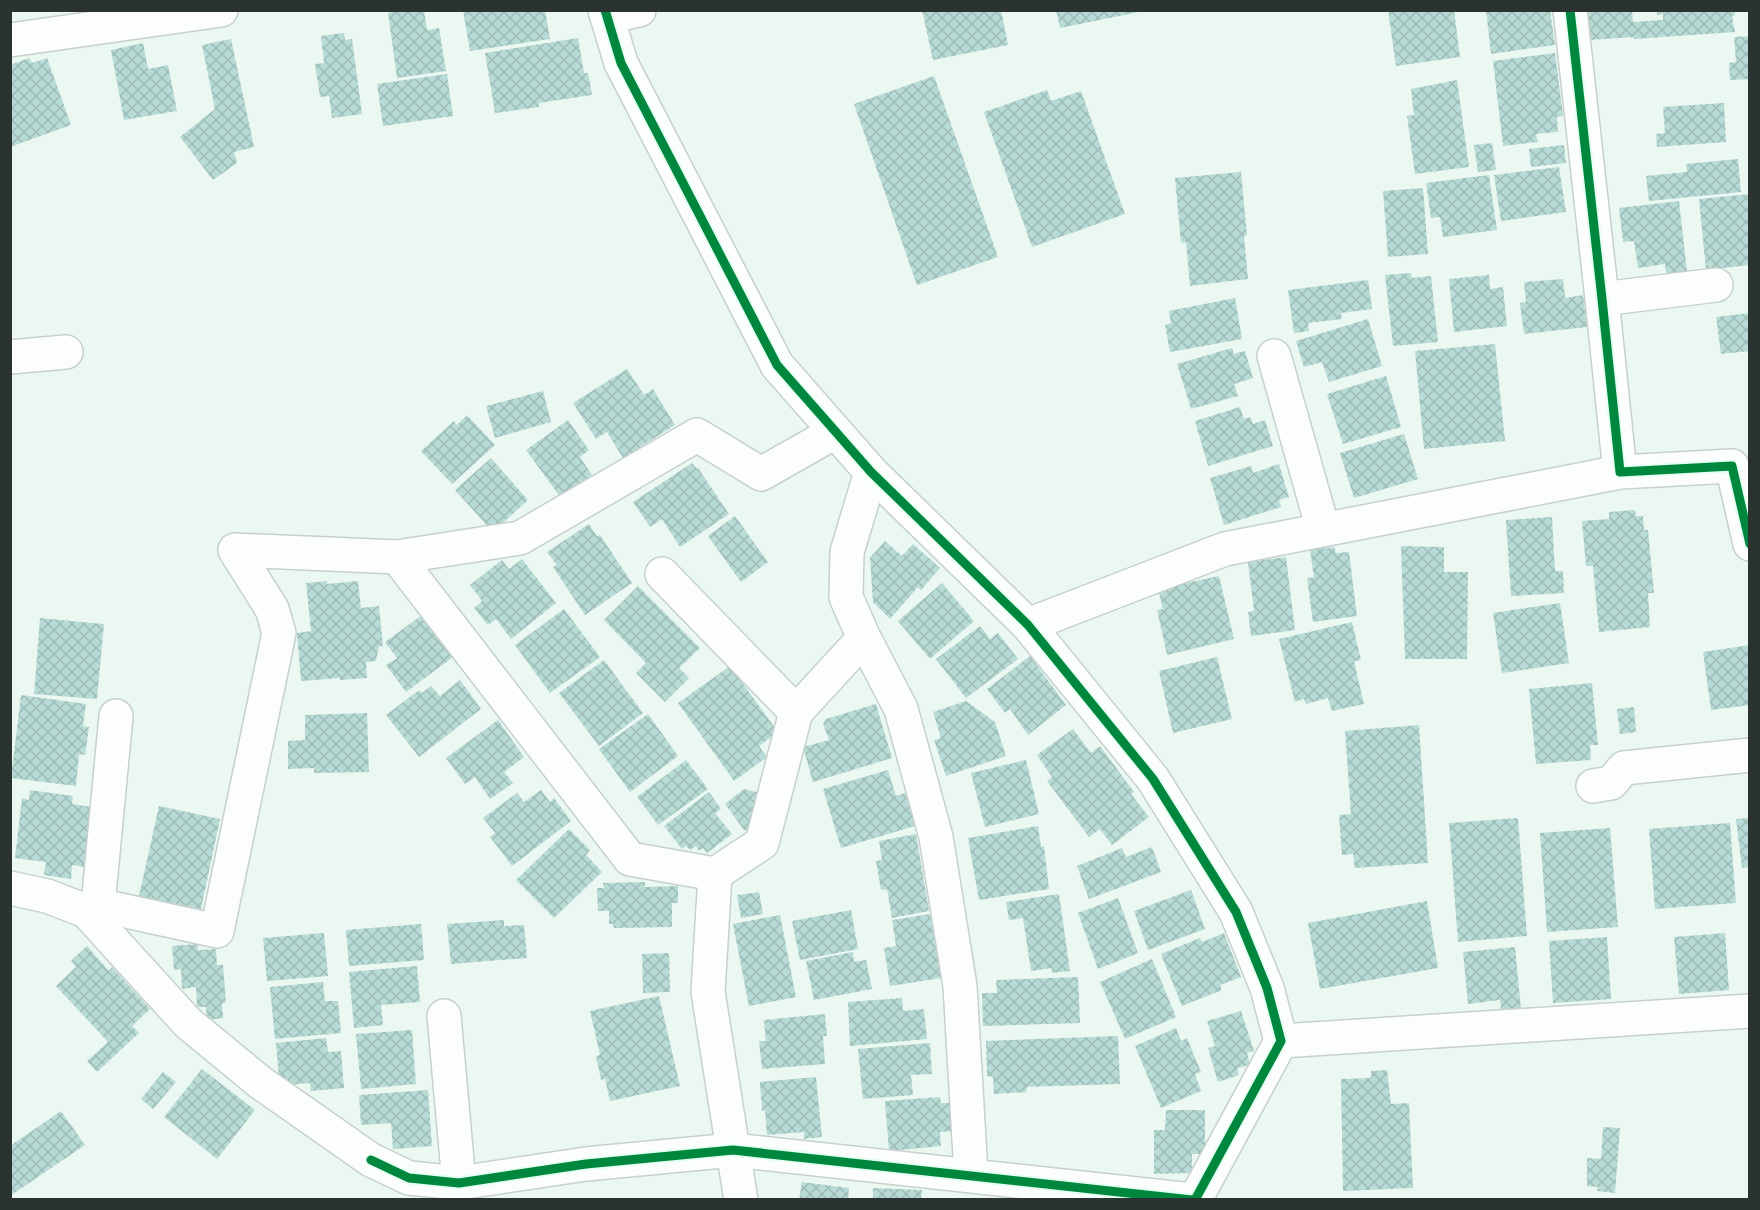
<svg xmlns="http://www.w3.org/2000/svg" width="1760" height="1210" font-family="'DM Sans',sans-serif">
<defs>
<pattern id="building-cross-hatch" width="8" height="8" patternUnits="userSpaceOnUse" patternTransform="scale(1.5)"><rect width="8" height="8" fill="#b8dbd5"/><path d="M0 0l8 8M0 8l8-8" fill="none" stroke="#9ebcb7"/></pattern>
</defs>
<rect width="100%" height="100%" fill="#ebf8f2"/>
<g fill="url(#building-cross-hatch)">
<polygon points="402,10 424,10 427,30 439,28 446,71 397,78 388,13"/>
<polygon points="463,10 545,10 550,39 470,51"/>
<polygon points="922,10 1001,10 1008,45 933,60"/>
<polygon points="1056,10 1139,10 1139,12 1060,28"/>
<polygon points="1388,10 1454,10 1460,57 1396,66"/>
<polygon points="1486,10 1550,10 1555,45 1491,54"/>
<polygon points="1588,10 1632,10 1633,22 1663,20 1663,14 1657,15 1657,10 1735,10 1735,15 1732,16 1735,32 1634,39 1634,37 1590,40"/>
<polygon points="344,33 345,40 352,39 362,114 332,118 329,96 320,97 315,64 324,63 321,36"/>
<polygon points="1750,36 1750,79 1730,80 1729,63 1736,62 1734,37"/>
<polygon points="578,38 584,73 588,73 592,95 539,103 539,107 495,113 485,53"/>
<polygon points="231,39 254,147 234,152 237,163 213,180 180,137 215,109 202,45"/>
<polygon points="143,43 148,69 168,65 177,111 124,120 111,50"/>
<polygon points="1555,53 1563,116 1557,117 1558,132 1536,134 1538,142 1503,146 1493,61"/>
<polygon points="29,58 32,63 47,58 71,125 10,147 10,65"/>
<polygon points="447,74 453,116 383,126 377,84"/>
<polygon points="934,76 998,257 917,285 854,104"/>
<polygon points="1457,80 1469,167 1415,174 1407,116 1414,115 1411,89"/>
<polygon points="1047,90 1051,101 1081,91 1125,214 1032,247 984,112"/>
<polygon points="1724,103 1726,142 1657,147 1656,134 1665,133 1663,107"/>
<polygon points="1492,143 1496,170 1478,172 1474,145"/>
<polygon points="1564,145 1566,163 1531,167 1529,149"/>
<polygon points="1738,159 1741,192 1649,201 1646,176 1687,172 1686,164"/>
<polygon points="1559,167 1566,212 1501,221 1494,175"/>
<polygon points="1241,172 1247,235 1244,236 1248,279 1190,286 1186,242 1181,243 1175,178"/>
<polygon points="1489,175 1497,230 1443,237 1440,217 1431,218 1426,183"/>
<polygon points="1423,188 1428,254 1388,257 1383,191"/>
<polygon points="1750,194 1750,265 1706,270 1699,199"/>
<polygon points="1679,201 1687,272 1666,274 1665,264 1638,268 1634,241 1623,242 1619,208"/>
<polygon points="1411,273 1412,278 1431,276 1438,342 1393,346 1385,275"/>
<polygon points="1489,275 1490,289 1503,287 1507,326 1454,332 1449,279"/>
<polygon points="1563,279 1565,298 1583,295 1587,327 1524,334 1520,303 1526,302 1524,282"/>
<polygon points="1368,280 1372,309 1341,313 1342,319 1308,323 1309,331 1294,333 1288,290"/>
<polygon points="1235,298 1242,339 1170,352 1165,325 1171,323 1169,311"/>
<polygon points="1750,313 1750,351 1721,354 1716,317"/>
<polygon points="1368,319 1382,366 1329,382 1322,362 1304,367 1296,341"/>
<polygon points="1495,344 1505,441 1424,449 1415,351"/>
<polygon points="1232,348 1234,354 1245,351 1253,378 1234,384 1238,396 1191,409 1177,364"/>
<polygon points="627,369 644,395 653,389 675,425 623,458 607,432 596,439 573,403"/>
<polygon points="1386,376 1401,427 1343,444 1327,394"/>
<polygon points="543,391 551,422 495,438 486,406"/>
<polygon points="1240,407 1244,419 1250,417 1253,424 1265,420 1273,446 1208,466 1195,421"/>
<polygon points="467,415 495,445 452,484 421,451 454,421 457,425"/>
<polygon points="568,420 589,450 580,457 592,475 561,498 526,450"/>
<polygon points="1404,434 1418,479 1354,498 1340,453"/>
<polygon points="491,458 528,500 493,532 455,490"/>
<polygon points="692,463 697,469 698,468 729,514 680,547 662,519 650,527 633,502"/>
<polygon points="1279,464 1289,497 1279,500 1281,507 1224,525 1210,478 1251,466 1253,473"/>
<polygon points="1635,510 1636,516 1643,516 1644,530 1648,530 1654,593 1648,593 1650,627 1599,632 1593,566 1586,566 1582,521 1609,519 1609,512"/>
<polygon points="735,516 768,562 741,582 708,536"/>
<polygon points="1552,517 1555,571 1563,571 1564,593 1511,596 1506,520"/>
<polygon points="589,524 597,536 600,535 632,583 585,615 553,567 557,565 547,552"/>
<polygon points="885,541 902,556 913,544 940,568 921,590 918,587 890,619 873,602 870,558"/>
<polygon points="1401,546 1444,547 1444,572 1468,572 1467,659 1405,659"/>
<polygon points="1334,547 1336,553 1349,552 1357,616 1313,622 1307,578 1314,577 1310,550"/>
<polygon points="1286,557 1295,630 1251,636 1248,612 1254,611 1248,562"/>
<polygon points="522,559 556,603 511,639 496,619 488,625 474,608 482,601 470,585 502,560 509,569"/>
<polygon points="1219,576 1234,639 1167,655 1157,610 1163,609 1158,589"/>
<polygon points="327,581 327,584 358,581 361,608 379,606 383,646 379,646 376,661 366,662 367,678 340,680 340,678 301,681 297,633 311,631 306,583"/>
<polygon points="942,583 974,621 930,659 898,621"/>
<polygon points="638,586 700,648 679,668 689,678 665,702 636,673 646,663 604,620"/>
<polygon points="1560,603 1569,663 1502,673 1493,613"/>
<polygon points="564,609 600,657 550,693 515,645"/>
<polygon points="422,615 453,657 406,692 386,665 397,658 385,642"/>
<polygon points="40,618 104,624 97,699 34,694"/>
<polygon points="1352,622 1361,660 1354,661 1364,704 1332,711 1328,698 1306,704 1304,699 1295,702 1279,639"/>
<polygon points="980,626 990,639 998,633 1018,659 966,698 936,659"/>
<polygon points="1750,645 1750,705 1711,710 1703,652"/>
<polygon points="1030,656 1066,705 1028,735 1010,709 1005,713 987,689"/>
<polygon points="1217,657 1232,719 1173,733 1159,671"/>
<polygon points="604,660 643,713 599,746 559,693"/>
<polygon points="730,666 778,732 759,746 767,757 734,781 678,703"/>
<polygon points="460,680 481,709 419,757 386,715 419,690 422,693 431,686 440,696"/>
<polygon points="1592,683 1598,745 1590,745 1591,760 1536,764 1529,689"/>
<polygon points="21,695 86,704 83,726 89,727 85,755 79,754 76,786 11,778"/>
<polygon points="966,701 995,722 1006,756 946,776 934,740 941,738 933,712"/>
<polygon points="876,704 892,758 813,782 803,747 829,740 823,723 826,719"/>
<polygon points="1634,707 1636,732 1620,734 1617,709"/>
<polygon points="367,713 369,772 314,773 314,768 288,769 288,741 305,740 305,715"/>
<polygon points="648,714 678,756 630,792 599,749"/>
<polygon points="498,720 524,757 504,772 513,783 490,799 475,777 465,784 446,758"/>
<polygon points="1419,725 1428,863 1355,868 1353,854 1342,855 1339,815 1351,814 1345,731"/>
<polygon points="1073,729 1091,753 1100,746 1134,792 1131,794 1149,817 1112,845 1100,829 1089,837 1047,781 1052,777 1037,755"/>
<polygon points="686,760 708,789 658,825 637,797"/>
<polygon points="1026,760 1039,814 985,827 971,773"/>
<polygon points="888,770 896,796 905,793 915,826 841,848 823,789"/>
<polygon points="744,789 760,793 750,831 744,830 725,804"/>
<polygon points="30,790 73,796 72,804 92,807 86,867 72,865 71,879 44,875 46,862 15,858 22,798 29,800"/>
<polygon points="541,790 550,802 554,798 571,821 512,866 490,837 495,833 483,818 517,793 524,802"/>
<polygon points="709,792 721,809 715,813 732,834 707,853 703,848 699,851 696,846 690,850 686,846 682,849 664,826"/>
<polygon points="159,806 220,819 201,909 139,896"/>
<polygon points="1518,818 1527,936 1458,942 1449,823"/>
<polygon points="1750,818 1750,867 1742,868 1736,819"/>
<polygon points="1730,823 1736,903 1655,909 1649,829"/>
<polygon points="1038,826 1041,847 1044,846 1049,889 979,900 968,838"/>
<polygon points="1610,828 1618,927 1547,932 1540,833"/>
<polygon points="569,829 590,850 586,855 602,872 554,918 516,880"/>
<polygon points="916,834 929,911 892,918 887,889 881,890 876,861 882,860 879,841"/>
<polygon points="1152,847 1161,872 1089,899 1077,866 1122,848 1126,857"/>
<polygon points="645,882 645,887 678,886 678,903 672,903 672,927 614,928 613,924 609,924 609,911 598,911 597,888 604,888 603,883"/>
<polygon points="1191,890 1205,929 1148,950 1134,911"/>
<polygon points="759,892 763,914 741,918 737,895"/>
<polygon points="1059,894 1070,971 1052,973 1051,968 1031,971 1023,918 1009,920 1006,902"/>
<polygon points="1118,898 1138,953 1098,969 1078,913"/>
<polygon points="1427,901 1438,968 1320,989 1308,923"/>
<polygon points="851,910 858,949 800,960 792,921"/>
<polygon points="930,914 941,978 890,986 884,948 896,946 892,920"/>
<polygon points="780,915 796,997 749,1006 733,924"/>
<polygon points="504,920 504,926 524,925 527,958 451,964 447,924"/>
<polygon points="421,924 424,960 349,966 346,930"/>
<polygon points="324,933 328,976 267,981 263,938"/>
<polygon points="1224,933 1241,977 1220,985 1222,990 1182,1006 1161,954 1200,938 1202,942"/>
<polygon points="1725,933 1729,990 1679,994 1674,937"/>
<polygon points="1607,937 1611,999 1553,1003 1549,941"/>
<polygon points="198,944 198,950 216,949 217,965 223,965 226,1002 222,1003 223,1018 207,1020 206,1007 197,1007 196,987 182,989 181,969 174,970 172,946"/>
<polygon points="87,946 109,971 112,967 150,1009 132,1026 139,1033 97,1072 87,1061 108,1042 56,986 76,967 71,961"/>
<polygon points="1515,947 1521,1009 1501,1011 1500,1000 1468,1004 1463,952"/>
<polygon points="853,952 854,962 866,960 872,989 814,1000 806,961"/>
<polygon points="669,953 670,992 643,993 642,954"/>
<polygon points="1152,959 1176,1017 1125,1039 1100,982"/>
<polygon points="417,966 420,1002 381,1005 383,1025 354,1028 349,972"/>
<polygon points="1078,977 1080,1023 983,1026 982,993 997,993 996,980"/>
<polygon points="323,982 325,1001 338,1001 341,1033 275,1039 270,987"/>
<polygon points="659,996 680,1086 610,1101 605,1079 601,1080 596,1056 600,1055 590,1011"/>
<polygon points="902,998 903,1011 924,1009 927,1039 850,1046 848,1002"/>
<polygon points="1241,1011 1254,1051 1247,1053 1250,1065 1237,1068 1239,1075 1218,1082 1208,1048 1215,1046 1207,1021"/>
<polygon points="825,1014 827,1036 823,1036 825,1064 762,1069 759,1041 766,1041 764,1020"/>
<polygon points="1176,1028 1181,1041 1187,1038 1201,1072 1195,1074 1201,1091 1161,1108 1135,1046"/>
<polygon points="412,1030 416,1084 361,1089 356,1034"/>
<polygon points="1118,1036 1120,1084 1027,1087 1026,1092 994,1094 993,1077 987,1076 986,1041"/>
<polygon points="326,1038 328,1052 341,1051 344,1088 311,1091 310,1083 288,1085 287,1078 279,1078 276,1043"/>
<polygon points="930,1043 932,1074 911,1075 913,1095 863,1099 858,1049"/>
<polygon points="202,1069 255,1110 217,1159 164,1117"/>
<polygon points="1387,1070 1391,1104 1409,1103 1413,1188 1343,1191 1341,1079 1371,1078 1371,1071"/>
<polygon points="163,1072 176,1082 153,1109 141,1099"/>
<polygon points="816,1077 822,1137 804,1139 804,1132 767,1135 765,1110 762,1111 760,1082"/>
<polygon points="428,1090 432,1146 393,1149 391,1123 361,1125 359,1095"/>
<polygon points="940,1097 941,1103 951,1103 953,1131 940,1132 941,1146 889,1151 885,1101"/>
<polygon points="1166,1110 1205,1110 1205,1154 1192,1154 1192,1173 1154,1174 1154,1130 1165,1130"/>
<polygon points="61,1111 85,1145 10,1196 10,1146"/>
<polygon points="1603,1127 1620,1128 1615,1193 1597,1191 1598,1187 1587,1186 1587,1158 1601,1159"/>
<polygon points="802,1182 849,1188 848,1200 799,1200"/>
<polygon points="873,1188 922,1190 921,1200 873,1200"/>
</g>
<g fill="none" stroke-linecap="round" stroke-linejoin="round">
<g stroke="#c6d0cc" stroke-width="36">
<g id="minor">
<polyline points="605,10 621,63 777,365 871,472 1028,625 1153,779 1236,912 1267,988 1281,1041 1195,1200"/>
<polyline points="1570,10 1602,299 1620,472 1732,466 1750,544"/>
<polyline points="607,17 639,10"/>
<polyline points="10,40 221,10"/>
<polyline points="1602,299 1716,285"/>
<polyline points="1274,356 1323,529"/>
<polyline points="10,357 66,352"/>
<polyline points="871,472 847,552 846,597 864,638 901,709 936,837 960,986 971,1174"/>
<polyline points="397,557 630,859 715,874"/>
<polyline points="662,574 796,712"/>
<polyline points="1028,625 1225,549 1620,472"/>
<polyline points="1593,786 1611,783 1624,768 1750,755"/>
<polyline points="10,888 47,896 86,911 188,1023 261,1083 371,1160 409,1178 459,1183 586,1164 733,1150 1192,1200"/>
<polyline points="98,905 217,931 279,633 272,609 235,550 397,557 520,538 697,435 761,474 835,432"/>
<polyline points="86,911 98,905 116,716"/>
<polyline points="444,1016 459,1183"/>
<polyline points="1281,1041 1750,1011"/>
<polyline points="741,1200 708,992 715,874 762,843 796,712 864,638"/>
</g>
</g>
<use href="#minor" stroke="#fcfefd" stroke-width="33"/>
<g stroke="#e5fef2" stroke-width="13">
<g id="cycleway">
<polyline points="605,10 621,63 777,365 871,472 1028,625 1153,779 1236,912 1267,988 1281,1041 1195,1200"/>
<polyline points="1570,10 1602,299 1620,472 1732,466 1750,544"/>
<polyline points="371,1160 409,1178 459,1183 586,1164 733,1150 1192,1200"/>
</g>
</g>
<use href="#cycleway" stroke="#00873e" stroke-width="9"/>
</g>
<rect width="1760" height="1210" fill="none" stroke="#2a332f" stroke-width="24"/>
</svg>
